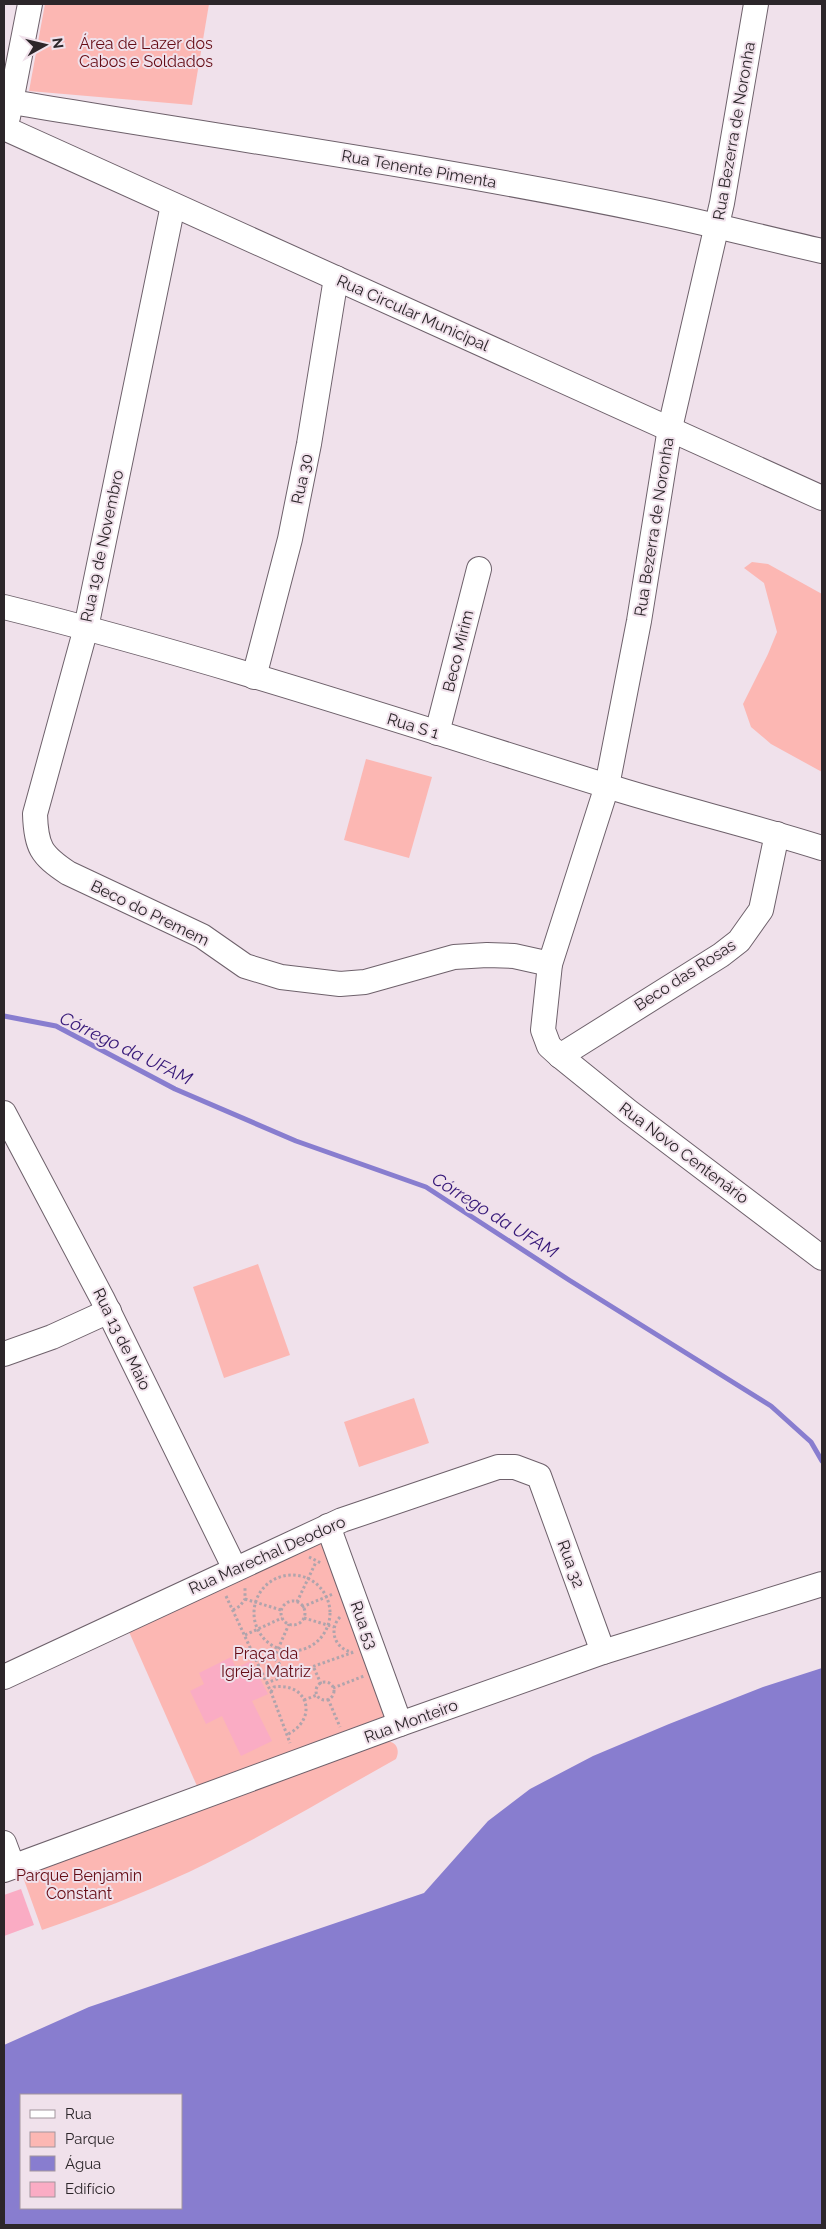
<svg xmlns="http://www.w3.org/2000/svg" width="826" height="2229" font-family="Raleway,sans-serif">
<rect width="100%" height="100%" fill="#f0e1eb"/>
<g fill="#fcb7b3">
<polygon points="45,4 209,4 192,105 29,91"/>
<polygon points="752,562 768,564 822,594 822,772 771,744 751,727 743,704 768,654 777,632 764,583 744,568"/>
<polygon points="366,759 432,777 409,858 344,840"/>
<polygon points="258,1264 290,1355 224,1378 193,1287"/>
<polygon points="414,1398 429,1443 359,1467 344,1422"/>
<polygon points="322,1534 388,1715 197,1786 126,1625"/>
<path d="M388 1741C397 1743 400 1750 396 1759 328 1797 260 1838 189 1872 141 1894 92 1913 42 1930L23 1877 26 1872Z"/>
</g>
<path fill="#887dcf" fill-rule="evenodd" d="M822 1668V2225H4V2045L89 2007 424 1893 488 1821 530 1789 593 1756 669 1724 763 1687ZM21 2095H181V2208H21Z"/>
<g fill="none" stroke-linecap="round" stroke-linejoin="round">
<polyline stroke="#887dcf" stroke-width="5" points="4,1016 56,1026 175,1089 296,1141 426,1187 569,1280 771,1406 811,1442 822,1461"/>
</g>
<g fill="#faacc4">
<polygon points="231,1657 236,1668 251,1661 268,1694 252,1701 272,1741 241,1756 222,1716 206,1724 190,1691 204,1684 199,1673"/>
<polygon points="21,1889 34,1925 4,1936 4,1895"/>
</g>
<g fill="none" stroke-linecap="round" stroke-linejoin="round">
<g stroke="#6e616b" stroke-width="26">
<g id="minor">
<polyline points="756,4 722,203 670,428 639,621 607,786 550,964 543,1030 549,1046 560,1056 628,1111 822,1258"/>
<path d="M12 102C224 138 438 167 649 211 707 223 764 238 822 251"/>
<polyline points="8,117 30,4"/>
<polyline points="4,128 822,498"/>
<path d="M173 205 86 628 35 814C36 847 41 855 68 873L202 936 245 966 281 977 340 984 365 982 454 957 487 955 514 956 550 964"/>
<path d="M4 607C206 657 405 723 604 785 676 808 750 825 822 848"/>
<polyline points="254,677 290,539 309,444 336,278"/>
<polyline points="437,733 479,569"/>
<polyline points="560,1056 721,955 739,941 761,910 777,834"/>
<polyline points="4,1113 102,1298 235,1569"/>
<polyline points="4,1354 52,1337 109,1311"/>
<polyline points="328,1526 400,1724"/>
<polyline points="4,1677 342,1520 498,1467 515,1467 539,1476 603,1652"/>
<polyline points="4,1843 13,1867"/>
<polyline points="4,1870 400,1724 603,1652 822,1584"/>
</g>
</g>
<g stroke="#b0a4ac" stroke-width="3" stroke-dasharray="2.5 2.5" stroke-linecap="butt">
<polyline points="309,1557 321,1563"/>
<circle cx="292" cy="1613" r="38"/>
<polyline points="226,1596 271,1692 290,1743"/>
<polyline points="245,1599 281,1610"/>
<circle cx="293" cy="1613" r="12"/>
<polyline points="297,1602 316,1562"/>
<polyline points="302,1607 333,1594"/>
<polyline points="233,1610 240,1606 245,1599 245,1587"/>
<path d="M340 1617C328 1630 335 1649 352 1652"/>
<polyline points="304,1618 334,1627"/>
<polyline points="245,1635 282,1618"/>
<polyline points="274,1658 289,1624"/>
<path d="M255 1659C271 1654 282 1659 283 1677"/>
<polyline points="314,1668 321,1684"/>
<circle cx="325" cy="1691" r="9"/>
<polyline points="266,1683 354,1652"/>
<polyline points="333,1688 364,1676"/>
<path d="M271 1692 274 1687C310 1682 318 1721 286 1735"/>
<polyline points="328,1699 340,1727"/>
<polyline points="304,1700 317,1695"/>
</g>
<use href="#minor" stroke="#fff" stroke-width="24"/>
</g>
<g text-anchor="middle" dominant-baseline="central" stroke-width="4" stroke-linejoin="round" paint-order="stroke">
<g font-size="16" fill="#650c15" stroke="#f0e1eb">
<text x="146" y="43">Área de Lazer dos<tspan x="146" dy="18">Cabos e Soldados</tspan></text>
<text x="266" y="1653">Praça da<tspan x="266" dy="18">Igreja Matriz</tspan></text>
<text x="79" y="1875">Parque Benjamin<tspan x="79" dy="18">Constant</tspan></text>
</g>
<g font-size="16" fill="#2c262a" stroke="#f0e1eb">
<text transform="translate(734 131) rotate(-80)">Rua Bezerra de Noronha</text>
<text transform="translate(419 169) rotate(10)">Rua Tenente Pimenta</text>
<text transform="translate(413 313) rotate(24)">Rua Circular Municipal</text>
<text transform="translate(302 479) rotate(-78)">Rua 30</text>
<text transform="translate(654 527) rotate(-81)">Rua Bezerra de Noronha</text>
<text transform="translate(102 546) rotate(-78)">Rua 19 de Novembro</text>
<text transform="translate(458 651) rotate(-76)">Beco Mirim</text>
<text transform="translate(413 726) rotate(17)">Rua S 1</text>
<text transform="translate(150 913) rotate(26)">Beco do Premem</text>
<text transform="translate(685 975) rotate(-33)">Beco das Rosas</text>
<text transform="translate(684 1153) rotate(37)">Rua Novo Centenário</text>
<text transform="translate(122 1339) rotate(64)">Rua 13 de Maio</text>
<text transform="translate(267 1555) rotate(-24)">Rua Marechal Deodoro</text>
<text transform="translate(571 1564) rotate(70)">Rua 32</text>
<text transform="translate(364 1625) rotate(70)">Rua 53</text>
<text transform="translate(411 1721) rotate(-20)">Rua Monteiro</text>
</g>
<g font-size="18" font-style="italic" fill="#351778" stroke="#f0e1eb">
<text transform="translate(126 1048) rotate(26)">Córrego da UFAM</text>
<text transform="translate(495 1215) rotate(32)">Córrego da UFAM</text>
</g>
</g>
<rect width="826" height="2229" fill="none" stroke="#2c262a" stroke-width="10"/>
<rect x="20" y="2094" width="162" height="115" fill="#f0e1eb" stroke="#a2969e"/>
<rect x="30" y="2110" width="25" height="8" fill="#ffffff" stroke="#a2969e"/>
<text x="65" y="2119" font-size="15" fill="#2c262a">Rua</text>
<rect x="30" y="2132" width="25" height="15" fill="#fcb7b3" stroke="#a2969e"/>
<text x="65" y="2144" font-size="15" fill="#2c262a">Parque</text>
<rect x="30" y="2156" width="25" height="15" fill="#887dcf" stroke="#a2969e"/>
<text x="65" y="2169" font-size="15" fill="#2c262a">Água</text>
<rect x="30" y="2182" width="25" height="15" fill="#faacc4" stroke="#a2969e"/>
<text x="65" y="2194" font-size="15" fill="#2c262a">Edifício</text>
<g transform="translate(45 45) rotate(82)" stroke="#f0e1eb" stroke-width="4" paint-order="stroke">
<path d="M0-4L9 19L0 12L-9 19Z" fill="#2c262a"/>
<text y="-8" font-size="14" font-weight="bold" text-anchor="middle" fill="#2c262a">N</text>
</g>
</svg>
